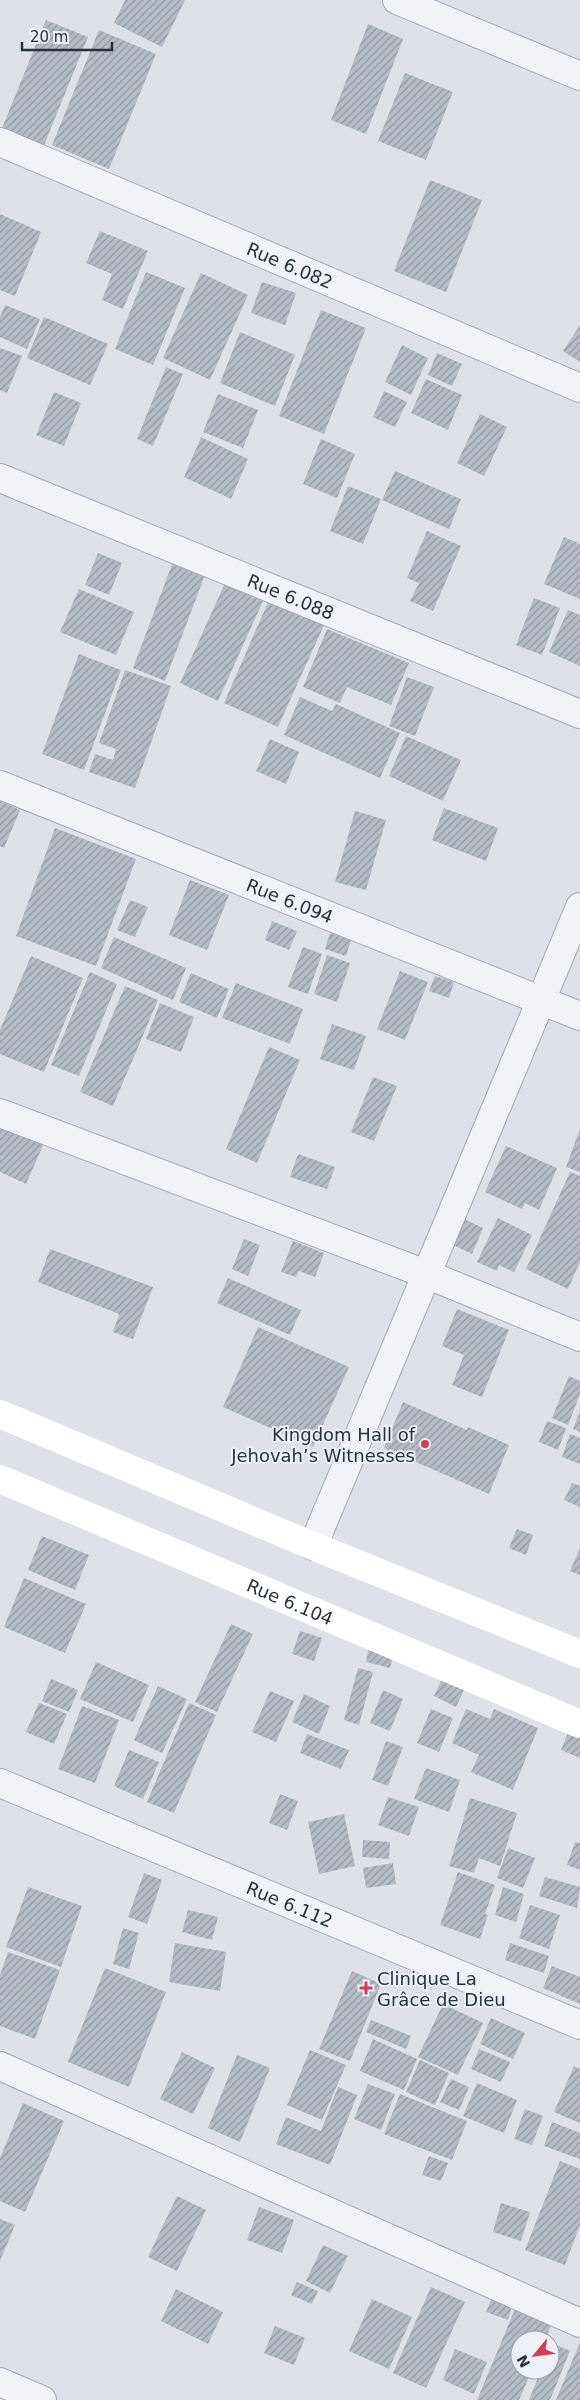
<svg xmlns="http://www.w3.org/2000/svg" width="580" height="2400" font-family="'DejaVu Sans',sans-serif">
<defs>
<pattern id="building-hatch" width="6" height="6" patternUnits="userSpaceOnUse" patternTransform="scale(1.25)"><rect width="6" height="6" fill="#b5bcc5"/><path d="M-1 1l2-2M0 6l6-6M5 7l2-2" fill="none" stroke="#9399a1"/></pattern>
</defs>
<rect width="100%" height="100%" fill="#dee2e8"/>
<g fill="url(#building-hatch)">
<polygon points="125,0 185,0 162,47 114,23"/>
<polygon points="46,20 88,37 40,155 0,133"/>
<polygon points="368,24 403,39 366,134 331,120"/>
<polygon points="99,30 156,54 109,169 52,145"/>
<polygon points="405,73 453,92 426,160 378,141"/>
<polygon points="430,180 482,200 446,292 394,271"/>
<polygon points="0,214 41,232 15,296 0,290"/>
<polygon points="100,231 148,251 123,309 102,300 112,274 86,263"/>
<polygon points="146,272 185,288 153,365 115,349"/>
<polygon points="201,273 248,295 210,380 163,358"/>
<polygon points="262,282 296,293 285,325 251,313"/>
<polygon points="5,305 40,319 27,349 0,337 0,317"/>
<polygon points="321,310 366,328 324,434 279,416"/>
<polygon points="44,317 108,344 90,385 27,358"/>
<polygon points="580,325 580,362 563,351"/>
<polygon points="240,332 295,355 275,406 220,383"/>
<polygon points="402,345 428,358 411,395 385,382"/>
<polygon points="0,348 22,356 7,393 0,390"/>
<polygon points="437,353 462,364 452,386 428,375"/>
<polygon points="166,367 183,374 153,446 137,439"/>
<polygon points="426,379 462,395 448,430 411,413"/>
<polygon points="384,391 407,402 395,427 373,417"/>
<polygon points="54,392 81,403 64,446 36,435"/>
<polygon points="218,394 258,410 243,448 203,432"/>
<polygon points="480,414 507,427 484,476 457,463"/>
<polygon points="201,437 248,459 231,499 184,477"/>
<polygon points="321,439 355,454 337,498 303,484"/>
<polygon points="395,471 461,499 449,529 382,500"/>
<polygon points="348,486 381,499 363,544 330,531"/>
<polygon points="427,531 461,546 433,611 410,601 419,583 407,578"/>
<polygon points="564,537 580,544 580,599 544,584"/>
<polygon points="98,553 122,563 109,595 85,585"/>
<polygon points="174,559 206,572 165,681 133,668"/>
<polygon points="225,583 263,601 218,701 180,683"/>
<polygon points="79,589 134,612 116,655 60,632"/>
<polygon points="534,598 560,608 542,655 516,645"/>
<polygon points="269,600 324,625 278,727 224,703"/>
<polygon points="568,610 580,615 580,666 549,652"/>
<polygon points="327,629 409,663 391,705 347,687 340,703 303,687"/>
<polygon points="79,654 121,670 84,770 42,754"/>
<polygon points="125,670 171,686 135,788 89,772 95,754 113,760 116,749 99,743"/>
<polygon points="407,677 434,687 415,736 389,726"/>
<polygon points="300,697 332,711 336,704 400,733 380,778 284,735"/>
<polygon points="406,736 461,760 443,801 389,776"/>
<polygon points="270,739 299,752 286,784 256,771"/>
<polygon points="0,801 20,810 4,848 0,846"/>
<polygon points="444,808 498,828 486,861 432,840"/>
<polygon points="355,811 386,820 366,890 335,882"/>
<polygon points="55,828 136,859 96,966 16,936"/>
<polygon points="190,880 229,895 207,950 169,935"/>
<polygon points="130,900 148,907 135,937 117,930"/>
<polygon points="272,921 297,931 289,950 265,940"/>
<polygon points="330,933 351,940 346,956 325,949"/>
<polygon points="114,937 186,968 173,1000 101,968"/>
<polygon points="303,947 322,954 308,994 288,987"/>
<polygon points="327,955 350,963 337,1002 314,994"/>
<polygon points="31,956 83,978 44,1072 0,1054 0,1030"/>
<polygon points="400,971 428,982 405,1040 377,1029"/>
<polygon points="90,972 117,984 79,1076 51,1065"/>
<polygon points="191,973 229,989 217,1018 179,1002"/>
<polygon points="435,976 454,982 449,998 429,991"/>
<polygon points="236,983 303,1009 290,1044 222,1018"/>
<polygon points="125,986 158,1000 113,1106 80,1092"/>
<polygon points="160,1003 194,1017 181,1052 146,1039"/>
<polygon points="332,1024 366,1036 354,1070 320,1059"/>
<polygon points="269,1047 300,1060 257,1163 226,1149"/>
<polygon points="373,1077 397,1086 374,1141 351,1132"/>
<polygon points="0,1113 48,1134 26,1184 0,1172"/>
<polygon points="580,1129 580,1172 566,1167"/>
<polygon points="506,1146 557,1168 539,1210 525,1203 522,1209 485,1192"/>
<polygon points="298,1154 335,1167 327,1189 290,1177"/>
<polygon points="570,1172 580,1176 580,1262 568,1289 526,1269"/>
<polygon points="498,1218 532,1235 514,1272 499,1265 497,1271 477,1262"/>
<polygon points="464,1219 483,1228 472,1254 453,1245"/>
<polygon points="244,1239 260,1245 248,1276 232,1269"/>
<polygon points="293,1241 324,1253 315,1277 299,1271 296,1277 281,1272"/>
<polygon points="50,1249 153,1287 133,1339 113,1332 119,1314 38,1282"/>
<polygon points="228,1278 301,1310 290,1335 217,1303"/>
<polygon points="457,1309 509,1330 482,1397 452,1385 464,1355 442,1346"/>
<polygon points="258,1327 349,1367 313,1447 223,1407"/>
<polygon points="569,1376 580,1381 580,1394 568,1425 552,1418"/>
<polygon points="403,1402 467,1430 468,1427 509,1445 489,1494 384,1448"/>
<polygon points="580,1411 580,1432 573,1429"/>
<polygon points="547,1421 566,1428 558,1450 539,1442"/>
<polygon points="570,1434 580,1438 580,1464 562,1457"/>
<polygon points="572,1483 580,1486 580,1507 564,1500"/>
<polygon points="517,1529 533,1535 526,1555 509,1548"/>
<polygon points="42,1536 89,1555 75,1590 28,1570"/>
<polygon points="580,1548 580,1575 570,1571"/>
<polygon points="24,1578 86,1604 65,1653 4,1627"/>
<polygon points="231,1624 253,1634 217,1712 195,1702"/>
<polygon points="300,1631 322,1638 314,1661 292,1654"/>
<polygon points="369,1646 394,1653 390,1668 366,1662"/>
<polygon points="96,1662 149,1685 133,1722 80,1699"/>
<polygon points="358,1668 373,1672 359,1725 344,1720"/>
<polygon points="444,1675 466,1686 456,1707 434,1696"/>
<polygon points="51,1679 78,1690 69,1712 42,1701"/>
<polygon points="158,1686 187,1699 162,1753 134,1740"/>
<polygon points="383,1690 403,1699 390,1731 370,1723"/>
<polygon points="270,1691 294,1701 276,1742 252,1732"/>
<polygon points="304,1694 330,1706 319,1734 292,1722"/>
<polygon points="39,1703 67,1714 54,1744 26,1732"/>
<polygon points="189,1703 216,1715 174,1813 147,1802"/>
<polygon points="82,1706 119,1720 95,1783 58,1769"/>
<polygon points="431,1709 453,1718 439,1752 417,1743"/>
<polygon points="466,1709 490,1719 494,1709 538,1728 513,1790 471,1772 479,1755 452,1743"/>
<polygon points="569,1730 580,1735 580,1758 561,1750"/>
<polygon points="307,1734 349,1750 341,1769 300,1753"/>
<polygon points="386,1741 403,1747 388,1786 372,1780"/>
<polygon points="129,1750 159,1762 143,1799 114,1786"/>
<polygon points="426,1768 460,1780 449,1812 414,1799"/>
<polygon points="280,1794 298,1801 287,1830 269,1823"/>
<polygon points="388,1797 419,1807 409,1836 378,1825"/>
<polygon points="470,1798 517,1813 500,1866 479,1858 474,1873 449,1866"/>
<polygon points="344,1814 355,1866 319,1874 308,1822"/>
<polygon points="363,1840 390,1842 389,1859 362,1857"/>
<polygon points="575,1842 580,1843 580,1870 567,1865"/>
<polygon points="508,1848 535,1858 523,1888 497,1878"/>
<polygon points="393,1863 396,1884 366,1888 363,1868"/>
<polygon points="458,1872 495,1885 485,1914 488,1915 480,1939 440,1925"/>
<polygon points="144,1873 162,1880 147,1924 128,1917"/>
<polygon points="545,1877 580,1887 577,1908 539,1896"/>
<polygon points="28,1887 82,1906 61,1967 6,1947"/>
<polygon points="503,1887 524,1894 516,1922 495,1915"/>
<polygon points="530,1905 560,1915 549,1949 519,1938"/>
<polygon points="188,1910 218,1917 212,1940 182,1932"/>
<polygon points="123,1928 139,1933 129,1969 113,1964"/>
<polygon points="175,1943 226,1952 220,1991 169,1982"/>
<polygon points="510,1943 549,1956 544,1973 505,1960"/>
<polygon points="8,1952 60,1970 35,2039 0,2026 0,1975"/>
<polygon points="552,1966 580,1977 580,2004 543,1988"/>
<polygon points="105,1968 166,1992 129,2087 68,2062"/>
<polygon points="352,1971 381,1984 350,2061 319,2049"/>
<polygon points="443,2004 483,2023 458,2075 418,2057"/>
<polygon points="491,2018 525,2033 513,2059 480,2044"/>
<polygon points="371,2020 411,2036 406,2049 366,2032"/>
<polygon points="373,2039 417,2059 404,2090 360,2071"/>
<polygon points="479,2049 510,2062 501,2082 471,2069"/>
<polygon points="310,2050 346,2065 322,2120 287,2105"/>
<polygon points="182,2052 215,2068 193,2114 160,2099"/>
<polygon points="237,2055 270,2068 240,2142 208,2128"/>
<polygon points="420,2060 449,2073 435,2105 406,2092"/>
<polygon points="574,2066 580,2069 580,2123 554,2112"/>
<polygon points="451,2079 469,2087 459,2110 440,2102"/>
<polygon points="477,2083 517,2100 504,2133 463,2116"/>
<polygon points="368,2084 395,2094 381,2130 354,2119"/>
<polygon points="338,2087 357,2095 330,2165 276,2144 286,2117 321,2131"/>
<polygon points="400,2094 467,2121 452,2160 384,2134"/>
<polygon points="23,2103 64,2121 25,2212 0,2201 0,2158"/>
<polygon points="525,2109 543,2116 532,2145 514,2139"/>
<polygon points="552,2122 580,2133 580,2159 544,2146"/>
<polygon points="429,2156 448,2163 441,2181 422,2175"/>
<polygon points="560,2161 580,2169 580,2225 565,2265 525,2250"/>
<polygon points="177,2196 206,2210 177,2271 148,2257"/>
<polygon points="501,2203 530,2212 521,2241 493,2232"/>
<polygon points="259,2207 294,2220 282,2253 247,2240"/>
<polygon points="0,2219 15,2225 0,2261"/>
<polygon points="323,2245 348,2256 330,2293 306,2281"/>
<polygon points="297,2282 318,2291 312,2304 291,2295"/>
<polygon points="431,2287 465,2302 426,2388 393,2373"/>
<polygon points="176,2289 223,2312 208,2344 161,2321"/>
<polygon points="493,2295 513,2302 508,2320 486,2312"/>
<polygon points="372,2299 412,2317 389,2369 349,2351"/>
<polygon points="515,2309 551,2325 545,2340 520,2340 520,2370 532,2370 519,2400 477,2400"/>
<polygon points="275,2326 305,2338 294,2365 264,2353"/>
<polygon points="580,2342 580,2400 556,2400"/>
<polygon points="552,2343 570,2351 550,2400 529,2400 541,2370 550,2370 550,2348"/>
<polygon points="455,2349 487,2362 474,2394 443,2380"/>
</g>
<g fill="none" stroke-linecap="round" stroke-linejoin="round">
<g stroke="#a3a9b2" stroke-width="30">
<g id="street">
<polyline points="397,0 580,76"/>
<path id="s1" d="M0 142 580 388"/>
<path id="s2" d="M0 478 580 714"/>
<path id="s3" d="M0 785 580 1016"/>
<polyline points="0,1113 426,1274 580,1337"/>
<polyline points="313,1546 580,907"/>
<path id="s4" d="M0 1783 580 2025"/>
<polyline points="0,2066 580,2323"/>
<polyline points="0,2382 42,2400"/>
</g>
</g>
<use href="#street" stroke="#f1f3f6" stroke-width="28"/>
<g stroke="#fff" stroke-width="28">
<polyline points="0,1414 313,1546 580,1654"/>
<path id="s5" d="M0 1479 580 1724"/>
</g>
</g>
<g fill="#d23d5a" stroke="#edf1f6" stroke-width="2">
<circle cx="425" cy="1444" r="5"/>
<path d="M363.5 1980.5h5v5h5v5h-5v5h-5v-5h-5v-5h5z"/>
</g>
<g text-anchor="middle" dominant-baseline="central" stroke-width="4" stroke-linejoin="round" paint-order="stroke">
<g font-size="18" fill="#27313f" stroke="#edf1f6">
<text stroke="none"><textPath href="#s1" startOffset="315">Rue 6.082</textPath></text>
<text stroke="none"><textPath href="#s2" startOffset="314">Rue 6.088</textPath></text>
<text stroke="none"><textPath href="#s3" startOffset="312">Rue 6.094</textPath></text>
<text stroke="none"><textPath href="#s5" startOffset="315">Rue 6.104</textPath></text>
<text stroke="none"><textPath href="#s4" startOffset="314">Rue 6.112</textPath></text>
</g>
<g font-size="18" fill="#27313f" stroke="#edf1f6" text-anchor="end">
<text x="415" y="1434">Kingdom Hall of<tspan x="415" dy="21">Jehovah’s Witnesses</tspan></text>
<text x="377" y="1978" text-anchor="start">Clinique La<tspan x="377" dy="21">Grâce de Dieu</tspan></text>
</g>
</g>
<g transform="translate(535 2355) rotate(241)"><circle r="24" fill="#edf1f6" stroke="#9ea4ad"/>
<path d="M0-4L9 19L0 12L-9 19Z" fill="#d23d5a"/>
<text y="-8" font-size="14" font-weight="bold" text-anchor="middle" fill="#27313f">N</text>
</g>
<path d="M22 42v8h90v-8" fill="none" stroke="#27313f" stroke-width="2.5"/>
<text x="30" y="42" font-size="15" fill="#27313f" stroke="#edf1f6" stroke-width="4" paint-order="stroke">20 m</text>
</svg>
